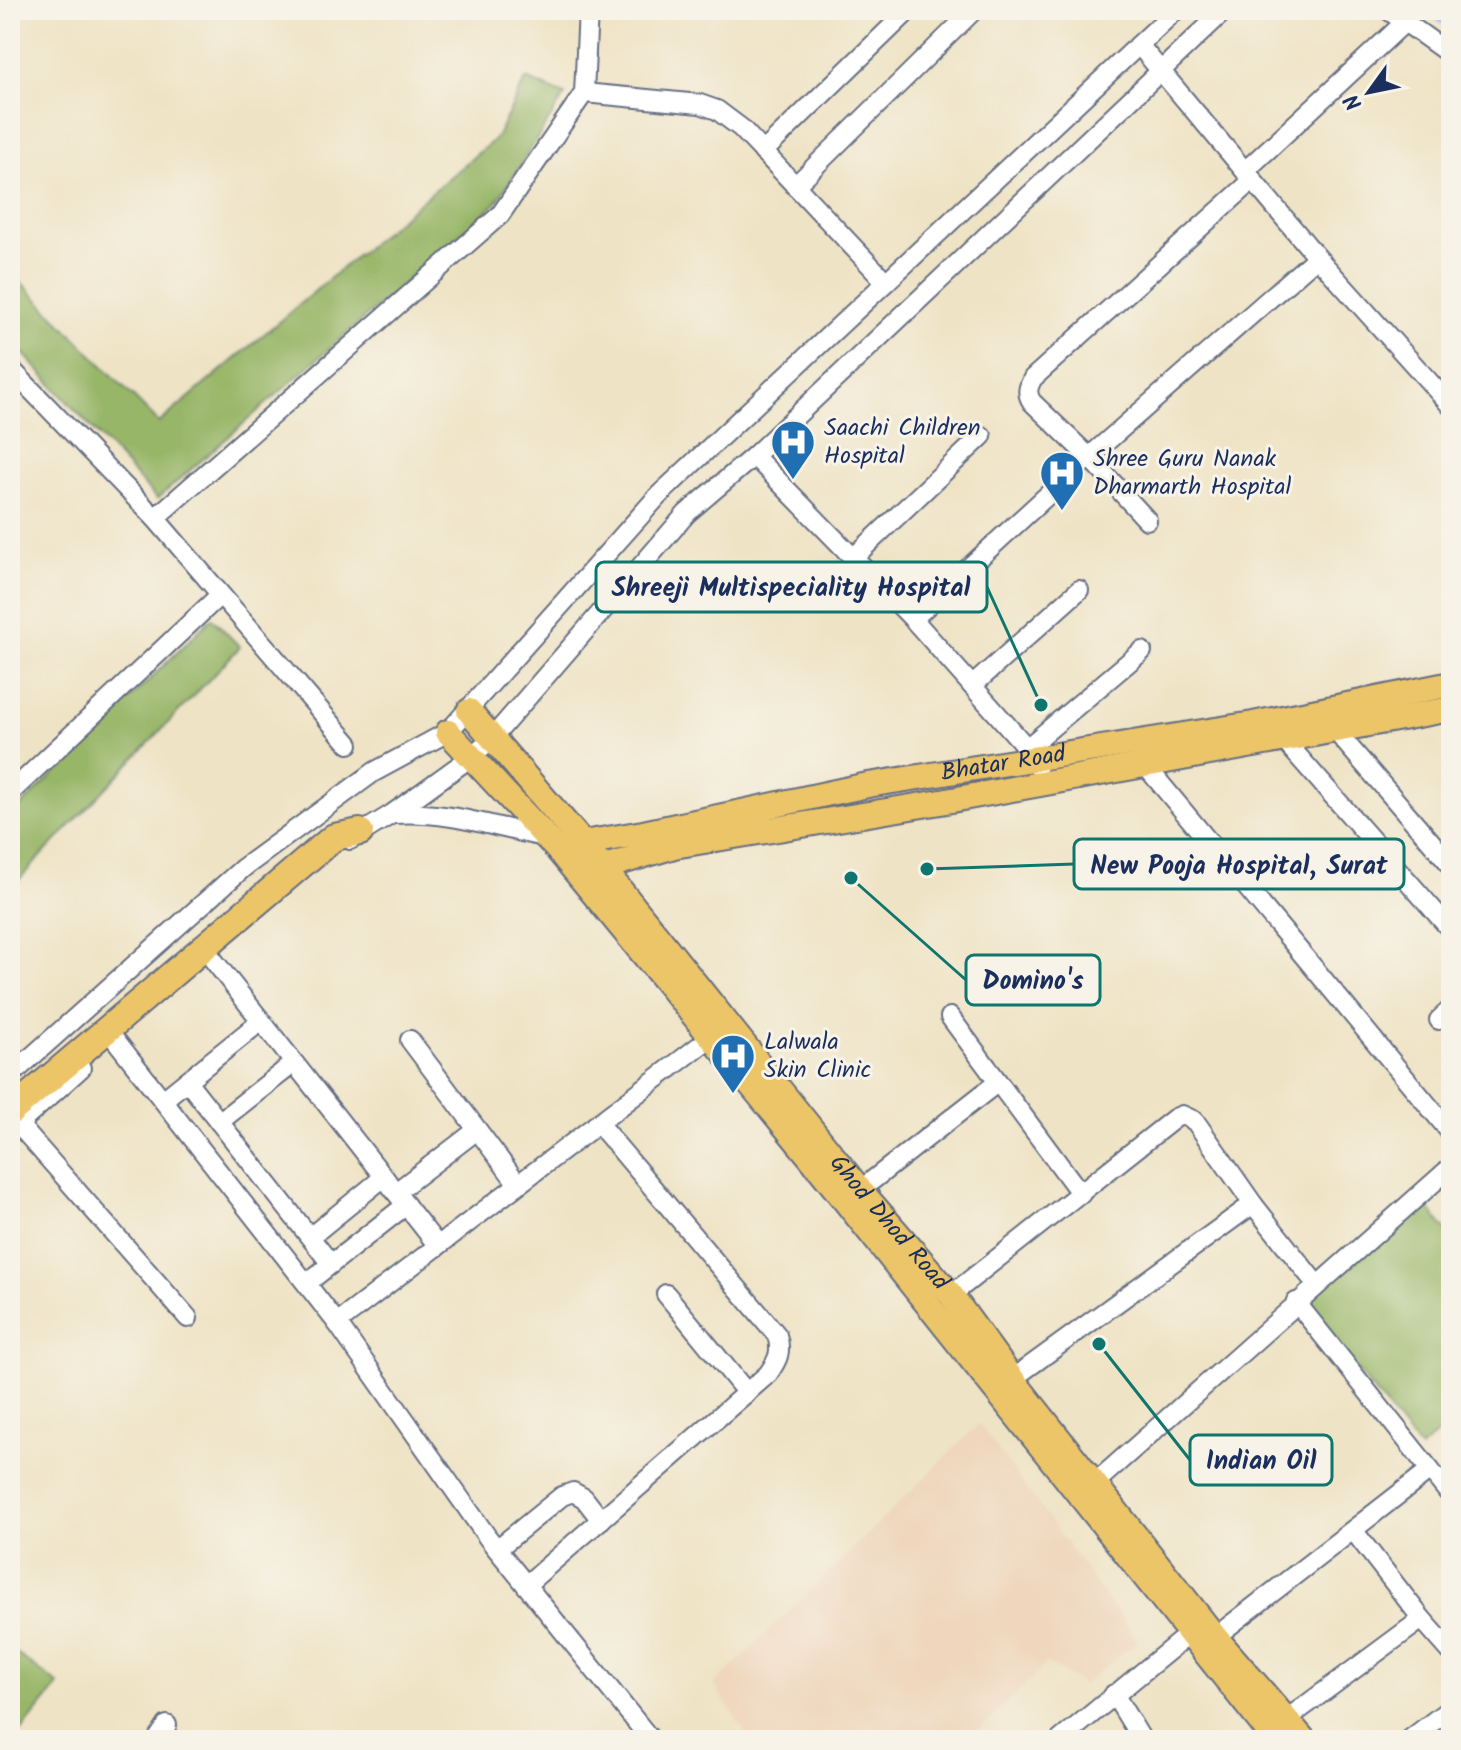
<svg xmlns="http://www.w3.org/2000/svg" width="1461" height="1750" font-family="Kalam,sans-serif">
<rect width="100%" height="100%" fill="#f7f3e8"/>
<filter id="ink" filterUnits="userSpaceOnUse"><feTurbulence type="fractalNoise" baseFrequency=".0125" numOctaves="2"/><feDisplacementMap in="SourceGraphic" scale="16" xChannelSelector="R" yChannelSelector="G"/><feConvolveMatrix kernelMatrix="1 2 1 2 8 2 1 2 1" color-interpolation-filters="sRGB"/></filter>
<filter id="wash" filterUnits="userSpaceOnUse"><feTurbulence type="fractalNoise" baseFrequency=".006" numOctaves="4" result="noise"/><feDisplacementMap in="SourceGraphic" scale="32" xChannelSelector="R" yChannelSelector="G"/><feGaussianBlur stdDeviation="1.8" result="paint"/><feColorMatrix in="noise" values="0 0 0 0 0 0 0 0 0 0 0 0 0 0 0 0 0 1.4 0 .05"/><feComposite in="paint" operator="in"/></filter>
<g filter="url(#wash)">
<rect width="100%" height="100%" fill="#efe3c5"/>
<polygon fill="#efd6bc" points="979,1424 1138,1641 1083,1685 1047,1663 969,1740 750,1740 714,1685"/>
<g fill="#98b668" stroke="#5a7263" stroke-width="2">
<polygon points="526,79 565,95 496,203 157,499 10,339 10,271 159,423 496,138"/>
<polygon points="212,618 240,647 10,889 10,817"/>
<polygon points="1423,1201 1451,1236 1451,1422 1420,1449 1304,1304"/>
<polygon points="10,1649 59,1685 14,1740 10,1740"/>
</g>
<g fill="none" stroke-linecap="round" stroke-linejoin="round">
<polyline stroke="#7fb9f0" stroke-width="16" points="1435,10 1451,21"/>
</g>
</g>
<g filter="url(#ink)">
<g fill="none" stroke-linecap="round" stroke-linejoin="round">
<g stroke="#656e82" stroke-width="22">
<g id="minor">
<polyline points="1388,10 1451,55"/>
<polyline points="1139,45 1317,257 1451,406"/>
<polyline points="584,93 700,104 717,110 741,128 886,282"/>
<polyline points="763,152 909,10"/>
<polyline points="1245,171 1405,22"/>
<polyline points="795,186 974,10"/>
<polyline points="10,368 155,518 349,744"/>
<polyline points="754,456 913,619 1035,757 1038,766"/>
<polyline points="155,518 500,215 584,93 588,10"/>
<path d="M1147 520 1089 457 1032 402C1026 393 1028 387 1033 378L1253 180"/>
<polyline points="853,558 982,436"/>
<polyline points="913,619 1089,457 1317,257"/>
<polyline points="972,686 1079,590"/>
<polyline points="1334,729 1451,865"/>
<polyline points="1283,739 1451,930"/>
<polyline points="1027,748 1142,651"/>
<polyline points="1145,765 1451,1133"/>
<polyline points="10,793 220,595"/>
<path d="M394 814C445 810 494 827 544 837"/>
<polyline points="350,840 392,814 471,757 493,737 687,513 754,456 1225,10"/>
<polyline points="211,957 438,1246"/>
<polyline points="950,1017 1081,1194"/>
<polyline points="1439,1020 1451,1009"/>
<polyline points="114,1038 337,1323 488,1538 651,1740"/>
<polyline points="410,1040 518,1184"/>
<polyline points="10,1076 243,868 374,772 448,732 658,496 1176,10"/>
<polyline points="187,1081 331,1264"/>
<polyline points="163,1100 261,1021"/>
<polyline points="12,1117 188,1318"/>
<polyline points="219,1122 294,1063"/>
<polyline points="10,1132 81,1068"/>
<polyline points="860,1190 998,1082"/>
<polyline points="396,1192 477,1130"/>
<polyline points="310,1237 384,1177"/>
<polyline points="307,1283 406,1205"/>
<polyline points="666,1294 747,1393"/>
<polyline points="951,1295 1175,1118 1182,1115 1195,1121 1253,1204 1316,1284"/>
<polyline points="1296,1302 1451,1496"/>
<polyline points="337,1323 711,1037"/>
<polyline points="1012,1379 1253,1204"/>
<polyline points="1087,1490 1451,1167"/>
<polyline points="1353,1530 1422,1619"/>
<polyline points="497,1549 562,1496 573,1492 584,1498 601,1520"/>
<path d="M526 1585 768 1374C778 1360 782 1352 777 1335L598 1123"/>
<polyline points="1215,1637 1430,1470"/>
<polyline points="1114,1694 1142,1740"/>
<polyline points="1287,1719 1422,1619 1451,1652"/>
<polyline points="157,1740 167,1725"/>
<polyline points="1060,1740 1189,1634"/>
<polyline points="1409,1740 1451,1708"/>
</g>
</g>
<g stroke="#656e82" stroke-width="28">
<g id="major">
<path id="s1" d="M469 711 582 842 860 1190 951 1295 1012 1379 1215 1637 1304 1740"/>
<polyline points="448,732 557,849 811,1158 1275,1740"/>
<path id="s2" d="M571 845 643 833 868 785 1253 724 1451 684"/>
<polyline points="589,872 674,846 941,802 1451,709"/>
</g>
</g>
<g stroke="#656e82" stroke-width="30">
<polyline id="highway" points="10,1112 334,837 360,832"/>
</g>
<use href="#minor" stroke="#fff" stroke-width="18"/>
<use href="#major" stroke="#edc569" stroke-width="24"/>
<use href="#highway" stroke="#edc569" stroke-width="26"/>
</g>
</g>
<defs>
<g id="hospital-pin" transform="scale(2.3)"><path d="M0 17L-7.5 6A9.5 9.5 0 1 1 7.5 6Z" fill="#1f6fb2" stroke="#f7f3e8"/><path d="M-5-5h3v3.5h4V-5h3V5h-3V1.5h-4V5h-3Z" fill="#fff"/></g>
</defs>
<g fill-rule="evenodd">
<use href="#hospital-pin" x="793" y="442"/>
<use href="#hospital-pin" x="1062" y="473"/>
<use href="#hospital-pin" x="733" y="1056"/>
</g>
<g text-anchor="middle" dominant-baseline="central" stroke-width="6" stroke-linejoin="round" paint-order="stroke">
<g font-size="24" fill="#1b2f5e" stroke="#f7f3e8" text-anchor="start">
<text x="824" y="428">Saachi Children<tspan x="824" dy="28">Hospital</tspan></text>
<text x="1093" y="459">Shree Guru Nanak<tspan x="1093" dy="28">Dharmarth Hospital</tspan></text>
<text x="764" y="1042">Lalwala<tspan x="764" dy="28">Skin Clinic</tspan></text>
</g>
<g font-size="24" fill="#1b2f5e" stroke="#f7f3e8">
<text stroke="none"><textPath href="#s2" startOffset="440">Bhatar Road</textPath></text>
<text stroke="none"><textPath href="#s1" startOffset="662">Ghod Dhod Road</textPath></text>
</g>
</g>
<path fill="none" stroke="#0f766e" stroke-width="3" d="M1041 705L987 587M927 869L1074 864M851 878L966 980M1099 1344L1190 1460"/>
<g fill="#0f766e" stroke="#f7f3e8" stroke-width="3">
<circle cx="1041" cy="705" r="8"/>
<circle cx="927" cy="869" r="8"/>
<circle cx="851" cy="878" r="8"/>
<circle cx="1099" cy="1344" r="8"/>
</g>
<g fill="#f7f3e8" stroke="#0f766e" stroke-width="3">
<rect x="596" y="562" width="391" height="50" rx="8"/>
<rect x="1074" y="839" width="330" height="50" rx="8"/>
<rect x="966" y="955" width="134" height="50" rx="8"/>
<rect x="1190" y="1435" width="142" height="50" rx="8"/>
</g>
<g font-size="26" text-anchor="middle" font-weight="bold" fill="#1b2f5e">
<text x="791" y="596">Shreeji Multispeciality Hospital</text>
<text x="1239" y="874">New Pooja Hospital, Surat</text>
<text x="1033" y="989">Domino's</text>
<text x="1261" y="1469">Indian Oil</text>
</g>
<rect width="1461" height="1750" fill="none" stroke="#f7f3e8" stroke-width="40"/>
<g transform="translate(1369 92) rotate(237)" stroke="#f7f3e8" stroke-width="6" paint-order="stroke">
<path d="M0-6L14 30L0 20L-14 30Z" fill="#1b2f5e"/>
<text y="-12" font-size="22" font-weight="bold" text-anchor="middle" fill="#1b2f5e">N</text>
</g>
</svg>
